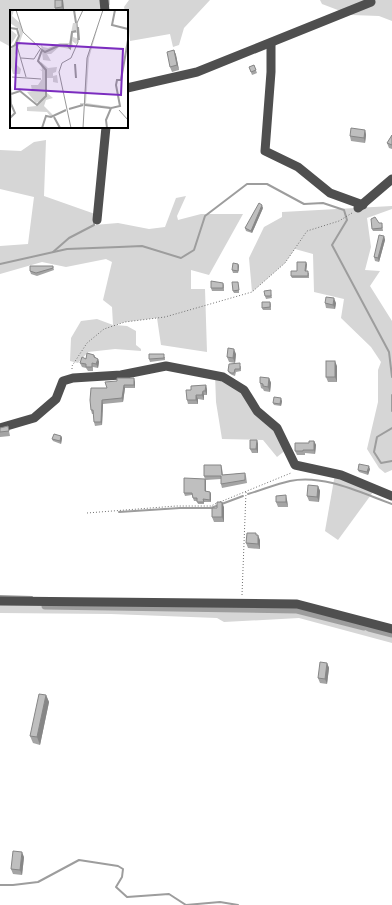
<svg xmlns="http://www.w3.org/2000/svg" width="392" height="905" font-family="Raleway,sans-serif">
<rect width="100%" height="100%" fill="#fff"/>
<g fill="#d6d6d6">
<polygon points="0,0 110,0 110,5 99,11 11,11 11,47 0,41"/>
<polygon points="129,0 210,0 184,28 179,45 173,47 170,34 130,41 127,11 125,11 124,7"/>
<polygon points="320,0 392,0 392,21 379,16 351,15 322,4"/>
<polygon points="46,140 44,196 95,214 94,225 118,223 149,229 165,227 176,198 186,196 177,216 178,220 201,214 243,214 209,275 191,270 191,289 205,289 207,352 161,345 157,318 125,322 115,325 127,326 136,331 136,345 141,349 141,351 115,349 88,352 78,363 70,361 71,338 81,321 97,319 113,325 112,307 103,300 112,262 106,259 66,267 42,262 0,274 0,246 28,244 34,197 0,189 0,150 21,151 34,142"/>
<polygon points="392,206 392,209 367,218 371,247 365,270 380,271 370,286 392,321 392,470 385,473 379,468 367,449 378,402 378,370 381,362 371,347 341,318 344,299 314,292 313,254 295,249 285,263 252,292 249,258 264,227 282,217 282,212"/>
<polygon points="215,374 244,390 277,428 287,449 277,457 263,440 222,439 216,402"/>
<polygon points="335,474 376,488 338,540 325,531"/>
<polygon points="0,601 297,604 392,629 392,643 299,618 224,622 217,618 111,614 0,613"/>
</g>
<g fill="none" stroke-linecap="round" stroke-linejoin="round">
<g stroke="#9d9d9d" stroke-width="2">
<polyline points="53,252 69,238 94,225 94,222"/>
<polyline points="0,264 67,249 119,247 142,246 181,258 194,250 205,216 247,184 267,184 304,204 323,203 344,210 347,220 332,245 389,352 392,377"/>
<polyline points="392,395 392,411"/>
<polyline points="392,428 377,437 374,452 381,463 392,461"/>
<path d="M248 494C262 490 276 484 290 481 324 474 361 493 392 504"/>
<polyline points="119,512 180,508 211,508 243,496"/>
<polyline points="0,596 32,597"/>
<polyline points="0,885 13,885 38,882 79,860 118,866 123,869 122,877 116,887 127,897 169,894 186,905 220,902 238,905"/>
</g>
<g stroke="#9d9d9d" stroke-width="7">
<polyline points="45,606 297,610 364,627"/>
<polyline points="369,628 392,634"/>
</g>
<g stroke="#717171" stroke-width="1" stroke-dasharray="1 2" stroke-linecap="butt">
<polyline points="72,369 72,366 87,343 104,329 125,322 165,317 252,292 285,263 307,231 339,221 352,213"/>
<polyline points="220,502 291,473"/>
<polyline points="87,513 176,506 211,506 217,503"/>
<polyline points="242,595 246,492"/>
</g>
<g stroke="#4f4f4f" stroke-width="9">
<polyline points="104,0 105,11"/>
<polyline points="271,43 271,72 265,151 298,167 330,193 363,205"/>
<polyline points="127,88 197,72 371,2"/>
<polyline points="358,208 392,179"/>
<polyline points="97,220 106,127"/>
<polyline points="0,428 34,418 56,399 63,381 73,378 121,375 166,366 223,377 244,390 257,411 277,428 295,465 341,475 392,496"/>
<polyline points="0,601 297,604 392,629"/>
</g>
</g>
<g fill="#a4a4a4">
<polygon points="63,0 64,11 56,11 55,8"/>
<polygon points="174,50 176,55 179,70 172,72 170,67"/>
<polygon points="254,65 257,73 252,75 249,67"/>
<polygon points="365,130 366,135 365,143 351,141 350,136"/>
<polygon points="392,135 392,149 389,148 387,143"/>
<polygon points="263,208 252,233 246,231 245,228"/>
<polygon points="379,223 382,223 383,231 373,231 372,229"/>
<polygon points="384,236 385,240 379,262 375,261 374,257"/>
<polygon points="238,264 239,266 238,273 233,273 232,270"/>
<polygon points="307,264 306,271 309,273 309,278 292,278 291,276 297,271"/>
<polygon points="53,266 54,270 37,276 31,274 30,271"/>
<polygon points="223,283 224,285 224,291 212,291 211,288"/>
<polygon points="239,285 239,293 234,293 233,291"/>
<polygon points="271,293 272,298 266,299 265,296"/>
<polygon points="270,302 271,304 271,310 263,310 262,308"/>
<polygon points="325,303 336,303 335,309 326,308"/>
<polygon points="236,354 235,363 229,362 227,357"/>
<polygon points="94,355 96,358 98,359 99,362 98,368 93,367 93,371 88,371 86,368 82,367 80,363 86,359"/>
<polygon points="165,357 165,360 150,362 149,359"/>
<polygon points="241,366 241,371 236,372 235,376 232,375 229,373 228,371"/>
<polygon points="337,366 337,382 328,382 326,377"/>
<polygon points="269,378 271,383 270,392 264,391 263,389 261,388 260,383"/>
<polygon points="135,382 135,388 125,388 123,402 103,404 102,425 95,426 94,422 94,414 92,414 91,410 107,388"/>
<polygon points="206,385 207,390 207,395 204,395 204,400 198,399 198,404 188,404 187,400 191,390"/>
<polygon points="282,401 281,406 274,405 273,403"/>
<polygon points="8,426 10,436 0,437 0,428"/>
<polygon points="61,436 62,438 61,444 53,441 52,439"/>
<polygon points="257,440 258,444 258,453 252,453 250,449"/>
<polygon points="314,441 316,445 315,454 305,453 305,455 297,455 295,451"/>
<polygon points="221,465 222,468 223,475 245,473 246,476 247,483 222,488 221,484 221,479 206,480 206,491 210,492 211,494 211,502 204,502 204,504 198,504 197,501 194,501 192,495 185,496 184,493 205,479 204,476"/>
<polygon points="370,469 368,475 359,472 358,470"/>
<polygon points="318,486 320,491 319,502 309,501 307,496"/>
<polygon points="287,500 288,507 278,507 276,502"/>
<polygon points="224,507 224,522 214,522 212,517 217,508"/>
<polygon points="260,540 260,549 248,548 246,543"/>
<polygon points="327,663 329,668 327,684 320,683 318,678"/>
<polygon points="46,695 49,702 40,745 33,743 30,736"/>
<polygon points="24,857 22,875 13,874 11,869"/>
</g>
<g fill="#868686">
<polygon points="62,0 63,0 64,11 62,7"/>
<polygon points="174,50 176,55 179,70 177,65"/>
<polygon points="365,130 366,135 365,143 364,138"/>
<polygon points="262,205 263,208 252,233 251,231"/>
<polygon points="384,236 385,240 379,262 378,258"/>
<polygon points="306,262 307,264 306,273 305,271"/>
<polygon points="238,264 239,266 238,273"/>
<polygon points="334,298 336,303 335,309 333,305"/>
<polygon points="234,349 236,354 235,363 233,358"/>
<polygon points="98,359 99,362 98,368 96,364"/>
<polygon points="335,361 337,366 337,382 335,377"/>
<polygon points="134,378 135,382 135,388 134,385"/>
<polygon points="269,378 271,383 270,392 268,387"/>
<polygon points="124,385 125,388 123,402 122,398"/>
<polygon points="206,385 207,390 207,395 205,391"/>
<polygon points="203,391 204,395 204,400 202,395"/>
<polygon points="196,395 198,399 198,404 196,400"/>
<polygon points="281,398 282,401 281,406 280,404"/>
<polygon points="102,400 103,404 102,425 101,422"/>
<polygon points="61,436 62,438 61,444 60,441"/>
<polygon points="257,440 258,444 258,453 256,449"/>
<polygon points="314,441 316,445 315,454 314,450"/>
<polygon points="369,466 370,469 368,475 367,472"/>
<polygon points="205,479 206,481 206,494 205,491"/>
<polygon points="318,486 320,491 319,502 317,497"/>
<polygon points="210,492 211,494 211,502 210,500"/>
<polygon points="286,495 287,500 288,507 286,502"/>
<polygon points="222,502 224,507 224,522 222,517"/>
<polygon points="258,535 260,540 260,549 258,544"/>
<polygon points="327,663 329,668 327,684 325,679"/>
<polygon points="46,695 49,702 40,745 37,737"/>
<polygon points="22,852 24,857 22,875 20,870"/>
</g>
<g fill="#bfbfbf" stroke="#868686">
<polygon points="55,0 62,0 62,7 55,8"/>
<polygon points="174,50 177,65 170,67 167,52"/>
<polygon points="254,65 256,70 251,72 249,67"/>
<polygon points="351,128 365,130 364,138 350,136"/>
<polygon points="392,135 392,145 387,143"/>
<polygon points="259,203 262,205 251,231 245,228"/>
<polygon points="375,217 379,223 382,223 382,228 372,229 371,219"/>
<polygon points="379,235 384,236 378,258 374,257"/>
<polygon points="297,262 306,262 305,271 308,271 308,276 291,276 291,271 297,271"/>
<polygon points="233,263 238,264 238,271 232,270"/>
<polygon points="30,266 53,266 53,268 36,273 30,271"/>
<polygon points="211,281 223,283 223,288 211,288"/>
<polygon points="232,282 238,282 239,290 233,291"/>
<polygon points="271,290 271,296 265,296 264,291"/>
<polygon points="326,297 334,298 333,305 325,303"/>
<polygon points="262,302 270,302 270,307 262,308"/>
<polygon points="228,348 234,349 233,358 227,357"/>
<polygon points="87,353 94,355 94,357 98,359 96,364 92,363 92,367 86,367 86,364 80,363 82,357 86,359"/>
<polygon points="149,354 164,354 164,358 149,359"/>
<rect x="326" y="361" width="9" height="16"/>
<polygon points="240,363 240,369 235,369 234,373 231,373 228,371 229,364"/>
<polygon points="260,377 269,378 268,387 263,386 263,384 260,383"/>
<polygon points="117,378 134,378 134,385 124,385 122,398 102,400 101,422 94,422 93,410 91,410 90,400 91,388 107,388 105,382 117,381"/>
<polygon points="206,385 205,391 203,391 202,395 196,395 196,400 187,400 186,390 191,390 191,386"/>
<polygon points="274,397 281,398 280,404 273,403"/>
<polygon points="8,426 9,431 0,432 0,428"/>
<polygon points="54,434 61,436 60,441 52,439"/>
<polygon points="250,440 257,440 256,449 250,449"/>
<polygon points="309,441 314,441 314,450 303,450 303,451 295,451 295,443 309,443"/>
<polygon points="359,464 369,466 367,472 358,470"/>
<polygon points="204,465 221,465 222,475 245,473 245,480 221,484 221,476 204,476"/>
<polygon points="184,478 205,479 205,491 210,492 210,500 203,499 204,502 197,502 197,498 193,498 192,493 184,493"/>
<polygon points="308,485 318,486 317,497 307,496"/>
<polygon points="286,495 286,502 276,502 276,496"/>
<polygon points="217,502 222,502 222,517 212,517 212,508 217,508"/>
<polygon points="247,533 256,533 256,535 258,535 258,544 246,543"/>
<polygon points="320,662 327,663 325,679 318,678"/>
<polygon points="39,694 46,695 37,737 30,736"/>
<polygon points="13,851 22,852 20,870 11,869"/>
</g>
<g transform="translate(10 10)">
<rect width="118" height="118" fill="#fff"/>
<path d="M0 0H4L2 6 10 13 13 23 5 46 6 54 11 59 10 64H3L0 54V41L10 26 9 19 0 13ZM63 13H67L69 23H63V27L69 29 66 34 62 31 63 37 60 39 49 37 41 44H37L41 51 33 50 31 34 33 37 38 38 50 33H59ZM89 13 79 48 76 93 103 97 101 98 70 95V93H74L77 48ZM0 19 7 25 0 36ZM31 52 38 58 47 57 46 62 43 63V66L47 65 48 73 43 72V68H36L37 83 43 88 36 90 34 96 44 106 41 107 37 102 17 101V97L26 96 31 91 26 93 17 82 22 81 21 75H28L32 69V61L29 59 32 60Z" fill="#d6d6d6"/>
<path fill="none" stroke="#9d9d9d" stroke-width="2" d="M64 0 66 13M105 0 102 15 118 19M68 17 69 30M0 18 7 19 9 26 5 35 0 38M65 54 66 68M0 75 1 94 5 103 0 108M1 84 10 81 27 95 36 86V60L28 51 32 40 35 42 48 36 57 35 60 38 62 22 66 21M75 95 100 98M59 99 73 95M44 107 50 118M32 118 36 106 41 107 56 100M97 118 96 110 101 98 110 96 106 75 107 70H111L118 30"/>
<path fill="none" stroke="#999" stroke-width="1" d="M6 0 13 22 31 39M7 36 16 67M11 48 24 49 31 38M2 67 31 69M109 100 118 110M61 118 49 62 52 53 61 48 68 32 67 13 73 0M73 118 77 48 93 0"/>
<path fill="#7b2cbf" fill-opacity="0.15" stroke="#7b2cbf" stroke-width="2" d="M7 33 113 39 111 85 5 79Z"/>
<rect width="118" height="118" fill="none" stroke="#000" stroke-width="2"/>
</g>
</svg>
